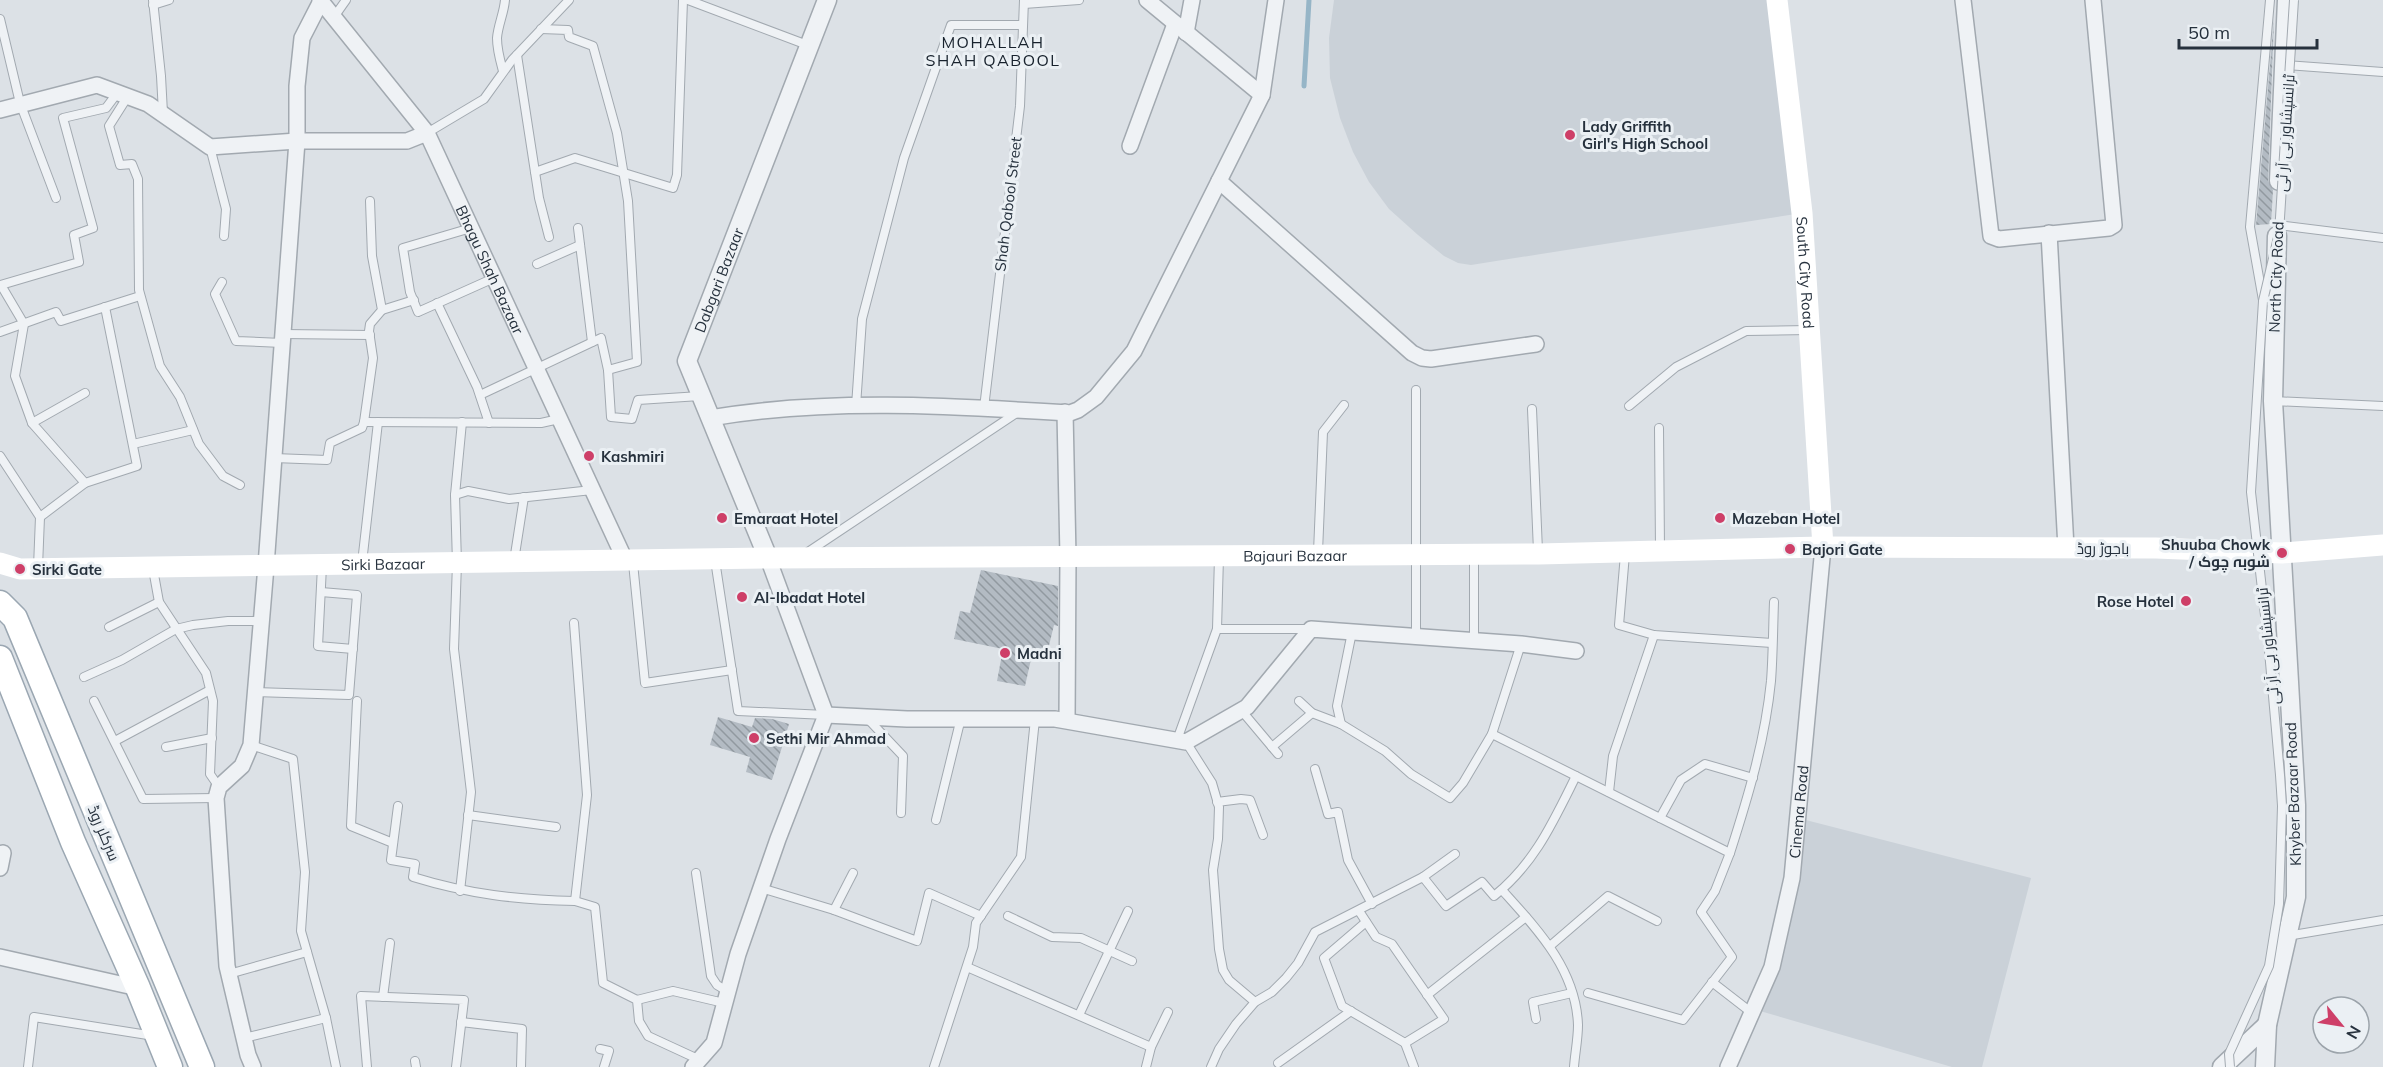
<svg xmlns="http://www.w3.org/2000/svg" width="2383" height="1067" font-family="Mulish,Cairo,sans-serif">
<defs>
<pattern id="building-back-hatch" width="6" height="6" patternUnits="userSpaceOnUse" patternTransform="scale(1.5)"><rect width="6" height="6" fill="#b3bbc3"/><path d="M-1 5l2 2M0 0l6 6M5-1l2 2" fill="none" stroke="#9199a0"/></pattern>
</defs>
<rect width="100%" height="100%" fill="#dce1e6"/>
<g fill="#cad1d8">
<polygon points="1334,0 1777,0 1802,213 1471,265 1458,263 1444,256 1418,235 1389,209 1369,182 1353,152 1340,118 1330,78 1329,38"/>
<polygon points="1798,818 2031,878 1982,1067 1952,1067 1753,1009 1772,967"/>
</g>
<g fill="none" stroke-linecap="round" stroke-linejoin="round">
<polyline stroke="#96b5c7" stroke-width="5" points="1304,86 1309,0"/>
</g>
<g fill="url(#building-back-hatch)">
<polygon points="2274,19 2268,181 2273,190 2271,224 2256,225"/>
<polygon points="981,570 1058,586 1058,626 1054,625 1046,658 1032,655 1025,686 997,681 1003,649 954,639 960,611 970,613"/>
<polygon points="718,717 752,727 755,718 772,719 789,724 772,780 746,772 750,757 710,745"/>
</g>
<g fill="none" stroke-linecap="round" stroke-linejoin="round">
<g stroke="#a2a9b0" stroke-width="10">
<g id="service">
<polyline points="153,0 161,76 163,113"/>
<polyline points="688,0 810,46"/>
<polyline points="1024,4 1079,0"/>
<polyline points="153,5 169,0"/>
<polyline points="334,17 346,0"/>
<polyline points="0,19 20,103 56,198"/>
<polyline points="541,29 568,30 569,37 593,46 617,133 628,201 637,362 608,370"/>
<polyline points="517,55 539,198 549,237"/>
<polyline points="2285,65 2383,72"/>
<path d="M503 71C500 60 497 50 497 38 498 25 504 13 505 0"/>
<polyline points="128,96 109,126 120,165 132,164 138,179 139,290 160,366 180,397 199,444 223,476 240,485"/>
<polyline points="427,133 484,99 512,60 569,0"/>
<polyline points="210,147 226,209 224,236"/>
<polyline points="535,172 575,158 673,188 677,175 683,0"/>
<polyline points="2278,225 2383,238"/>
<polyline points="471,228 403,248 410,292 418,312 494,278"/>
<polyline points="578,228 592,342"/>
<polyline points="537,264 580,245"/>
<polyline points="222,282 215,294 236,341 282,343"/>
<polyline points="2263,300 2250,227 2270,0"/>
<polyline points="437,303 477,387 489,423"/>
<polyline points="382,310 414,300"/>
<polyline points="0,332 56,312 61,321 140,296"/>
<polyline points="283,334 370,335"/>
<polyline points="85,393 32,423 85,483"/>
<polyline points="480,395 601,338 608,370 611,417 632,419 638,400 700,396"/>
<polyline points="2274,401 2383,406"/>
<polyline points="856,406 862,319 904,158 951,25 1023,25"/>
<polyline points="1629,406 1676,367 1746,331 1809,330"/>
<polyline points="984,408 1020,106 1024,0"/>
<polyline points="1532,409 1538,551"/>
<polyline points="364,422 541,423 559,419"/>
<polyline points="32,423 15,376 24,324 1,285 79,262 74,235 93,228 63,118 106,108 118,92"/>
<polyline points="1659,428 1660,550"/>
<polyline points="133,444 193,430"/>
<polyline points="0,456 40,517 38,567"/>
<polyline points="274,458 327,460 330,443 362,428 364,422 373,358 369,331 370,324 382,310 372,256 370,201"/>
<polyline points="455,495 468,491 509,499 592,490"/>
<polyline points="40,517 85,483 137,466 105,307"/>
<polyline points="808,552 1018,412"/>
<polyline points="1318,552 1323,432 1344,405"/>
<polyline points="1625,554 1619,625 1654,635 1772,643"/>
<polyline points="1474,556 1474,640"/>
<polyline points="715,560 738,711 826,715"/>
<polyline points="514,561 524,497"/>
<polyline points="362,563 378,422"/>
<polyline points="633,563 645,683 732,670"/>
<polyline points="322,566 318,646 353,649"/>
<polyline points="153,569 159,602 206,673 213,701 210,774 219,787"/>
<polyline points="574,623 587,795 575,901 595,907 603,983 637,1000 639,1021 648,1036 700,1060"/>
<polyline points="109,627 159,602"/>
<polyline points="1217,629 1310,629"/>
<polyline points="1416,637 1416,390"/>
<polyline points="84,677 122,660 176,629 193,625 228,621 262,621"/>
<polyline points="255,692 349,695 357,595 321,592"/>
<polyline points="94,701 143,799 216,798"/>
<polyline points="357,701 351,826 393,843"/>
<polyline points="1299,701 1312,713 1341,724 1385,751 1411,774 1450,798 1463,783 1492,734 1521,644"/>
<polyline points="1241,710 1278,754"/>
<polyline points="867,718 903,756 901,813"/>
<polyline points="1341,724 1337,706 1352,632"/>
<polyline points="1492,734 1730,853 1715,891 1701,912 1732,957 1683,1020 1588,993"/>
<polyline points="1177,740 1217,629 1219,557"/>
<polyline points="115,741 210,690"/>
<polyline points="1186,742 1212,783 1219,807 1218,839 1213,870 1219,949 1223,970 1229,980 1255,1002"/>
<polyline points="251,745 293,759 305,872 301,931 326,1018"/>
<polyline points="166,747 212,738"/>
<polyline points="1272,747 1312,713"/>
<polyline points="1315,769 1328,814 1338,812 1348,860 1372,904"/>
<polyline points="1609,792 1613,756 1654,635"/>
<polyline points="1217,802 1241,799 1250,800 1263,835"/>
<path d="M398 806 391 860 415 864 413 877C468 894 518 900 575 901"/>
<polyline points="468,815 556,827"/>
<polyline points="1660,818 1681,780 1705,764 1753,778"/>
<polyline points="936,820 961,718"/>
<path d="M1730 853C1748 797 1765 741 1771 681 1773 655 1773 628 1774 602"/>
<polyline points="696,873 711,976 717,985 727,991"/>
<polyline points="1423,877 1455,854"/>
<polyline points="761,888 834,910 917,941 929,893 981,916"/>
<path d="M1502 890C1537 929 1576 969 1578 1025 1578 1039 1575 1053 1574 1067"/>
<polyline points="460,891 471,792 454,649 457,563 455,495 462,422"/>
<polyline points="834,910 853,873"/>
<polyline points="1359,911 1376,937 1392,944 1444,1019 1405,1043 1414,1067"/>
<polyline points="1008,916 1052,937 1081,938 1132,961"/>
<polyline points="1366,922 1324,958 1342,1006 1405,1043"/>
<polyline points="2287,936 2383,920"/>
<polyline points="1550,946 1608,896 1657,921"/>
<polyline points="967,967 1151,1047"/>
<polyline points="229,974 307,952"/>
<polyline points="1712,982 1752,1013"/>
<polyline points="1427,995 1526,917"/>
<polyline points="383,997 390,943"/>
<polyline points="637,1000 673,991 724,1003"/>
<polyline points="1079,1015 1128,911"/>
<polyline points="1536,1019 1533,1002 1572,993"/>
<polyline points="461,1022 522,1029 521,1067"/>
<polyline points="244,1038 326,1018 336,1067"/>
<polyline points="600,1049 609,1051 604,1067"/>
<polyline points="415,1061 416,1067"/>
<polyline points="1278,1063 1351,1011"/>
<polyline points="28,1067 34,1017 154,1036"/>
<polyline points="367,1067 361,996 464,1000 456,1067"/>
<polyline points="934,1067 973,947 976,923 1021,857 1035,719"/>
<polyline points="1146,1067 1151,1047 1168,1012"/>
<path d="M1211 1067 1219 1049 1236 1024 1255 1002 1272 992 1286 978 1298 963 1315 932 1423 877 1446 906 1482 882 1494 896C1535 863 1553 822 1576 776"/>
</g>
</g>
<g stroke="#a2a9b0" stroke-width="18">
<g id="minor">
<path id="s1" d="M320 0 427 133 625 560"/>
<polyline points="1147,0 1262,95"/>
<polyline points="1963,0 1991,236 1999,239 2109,228 2114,225 2093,0"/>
<polyline points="1186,33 1192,0"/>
<polyline points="0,110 97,85 148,104 210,147 297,141 407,141 427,133"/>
<polyline points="1130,146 1175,24"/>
<polyline points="1219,181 1412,353 1422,358 1431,359 1536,344"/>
<polyline points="2049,233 2066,548"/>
<polyline points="1065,412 1068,557 1067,720"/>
<path d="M710 418C826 398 953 406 1070 413L1078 410 1096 397 1134 351 1262 95 1276 0"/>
<polyline points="826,715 907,719 1055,719 1186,742 1247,707 1311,629 1521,644 1576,651"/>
<polyline points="0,868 3,853"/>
<polyline points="0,957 138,988"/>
<polyline points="253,1067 248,1055 227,966 216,798 219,787 242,766 251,745 266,566 297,141 297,86 302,38 321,1"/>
<polyline points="693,1067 714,1043 738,954 778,839 826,715 768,558"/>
<path id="s2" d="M1728 1067 1772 967 1792 878 1823 547"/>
</g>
</g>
<g stroke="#a2a9b0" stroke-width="21">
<g id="tertiary">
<polyline points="2279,181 2287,0"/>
<path id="s3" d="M768 558 687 361 827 0"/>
<polyline points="2222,1067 2267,1025"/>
<polyline points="2265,1067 2267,1025 2296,897 2296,805 2273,401 2277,236"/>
</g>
</g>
<g stroke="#9ba7b2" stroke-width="27">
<g id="primary">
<polyline points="0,603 15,618 202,1067"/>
<polyline points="0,658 73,842 138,988 170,1067"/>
</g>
</g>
<use href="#service" stroke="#eff2f5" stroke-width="8"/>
<use href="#minor" stroke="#eff2f5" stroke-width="15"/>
<use href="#tertiary" stroke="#eff2f5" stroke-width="18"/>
<g stroke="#fff" stroke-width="21">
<path id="s4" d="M1777 0 1802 213 1823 547"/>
<path id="s5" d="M0 563 20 569 768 558 1539 554 1823 547 2156 548 2282 553 2383 545"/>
</g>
<use href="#primary" stroke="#fff" stroke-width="24"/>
<g stroke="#a2a9b0" stroke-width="10" stroke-linecap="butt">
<polyline id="service-bridge" points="2230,1067 2229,1054 2269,966 2279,904 2282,806 2280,775 2269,651 2251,492 2263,301 2279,233 2294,0"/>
</g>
<use href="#service-bridge" stroke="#eff2f5" stroke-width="8"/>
</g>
<g fill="#ce3f68" stroke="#ebf0f4" stroke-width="2">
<circle cx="1570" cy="135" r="6"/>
<circle cx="589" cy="456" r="6"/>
<circle cx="722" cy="518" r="6"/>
<circle cx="1720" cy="518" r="6"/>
<circle cx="1790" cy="549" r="6"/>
<circle cx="2282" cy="553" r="6"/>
<circle cx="20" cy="569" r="6"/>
<circle cx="742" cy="597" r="6"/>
<circle cx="2186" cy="601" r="6"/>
<circle cx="1005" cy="653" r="6"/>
<circle cx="754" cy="738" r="6"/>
</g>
<g text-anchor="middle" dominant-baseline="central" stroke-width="6" stroke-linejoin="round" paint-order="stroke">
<g font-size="15" font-weight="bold" fill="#26313d" stroke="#ebf0f4" text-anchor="start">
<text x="1582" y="126">Lady Griffith<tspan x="1582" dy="17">Girl's High School</tspan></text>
<text x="601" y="456">Kashmiri</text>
<text x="734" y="518">Emaraat Hotel</text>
<text x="1732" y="518">Mazeban Hotel</text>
<text x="2270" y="544" text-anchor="end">Shuuba Chowk<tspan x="2270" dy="17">/ شوبہ چوک</tspan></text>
<text x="1802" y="549">Bajori Gate</text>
<text x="32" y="569">Sirki Gate</text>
<text x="754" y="597">Al-Ibadat Hotel</text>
<text x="2174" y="601" text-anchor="end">Rose Hotel</text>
<text x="1017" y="653">Madni</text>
<text x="766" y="738">Sethi Mir Ahmad</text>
</g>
<g font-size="15" fill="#26313d" stroke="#ebf0f4">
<text transform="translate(2285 133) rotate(-86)">ٹرانسپشاور بی آر ٹی</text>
<text transform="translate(1008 204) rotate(-83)">Shah Qabool Street</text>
<text stroke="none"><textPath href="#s1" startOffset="321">Bhagu Shah Bazaar</textPath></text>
<text stroke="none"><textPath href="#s4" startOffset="274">South City Road</textPath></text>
<text transform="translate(2276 277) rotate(-88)">North City Road</text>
<text stroke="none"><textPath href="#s3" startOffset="300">Dabgari Bazaar</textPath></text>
<text x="2103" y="548">باجوڑ روڈ</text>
<text stroke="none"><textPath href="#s5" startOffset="1296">Bajauri Bazaar</textPath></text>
<text stroke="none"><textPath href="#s5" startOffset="384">Sirki Bazaar</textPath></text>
<text transform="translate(2268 646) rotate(-96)">ٹرانسپشاور بی آر ٹی</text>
<text transform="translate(2293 794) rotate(-92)">Khyber Bazaar Road</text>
<text stroke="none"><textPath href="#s2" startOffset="267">Cinema Road</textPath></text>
<text transform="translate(104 833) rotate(67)">سرکلر روڈ</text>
</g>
<g font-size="16" letter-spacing="1.5" fill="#18222d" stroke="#ebf0f4">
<text x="993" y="42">MOHALLAH<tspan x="993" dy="18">SHAH QABOOL</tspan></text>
</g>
</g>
<g transform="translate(2341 1025) rotate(120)"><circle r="28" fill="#ebf0f4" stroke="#9ca4ab" stroke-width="1.5"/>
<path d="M0-4.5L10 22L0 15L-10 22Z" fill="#ce3f68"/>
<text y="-9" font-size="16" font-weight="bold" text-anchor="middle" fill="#26313d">N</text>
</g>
<path d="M2179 39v9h138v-9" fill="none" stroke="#26313d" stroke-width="3"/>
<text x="2188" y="39" font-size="18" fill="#26313d" stroke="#ebf0f4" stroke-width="4.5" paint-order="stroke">50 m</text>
</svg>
